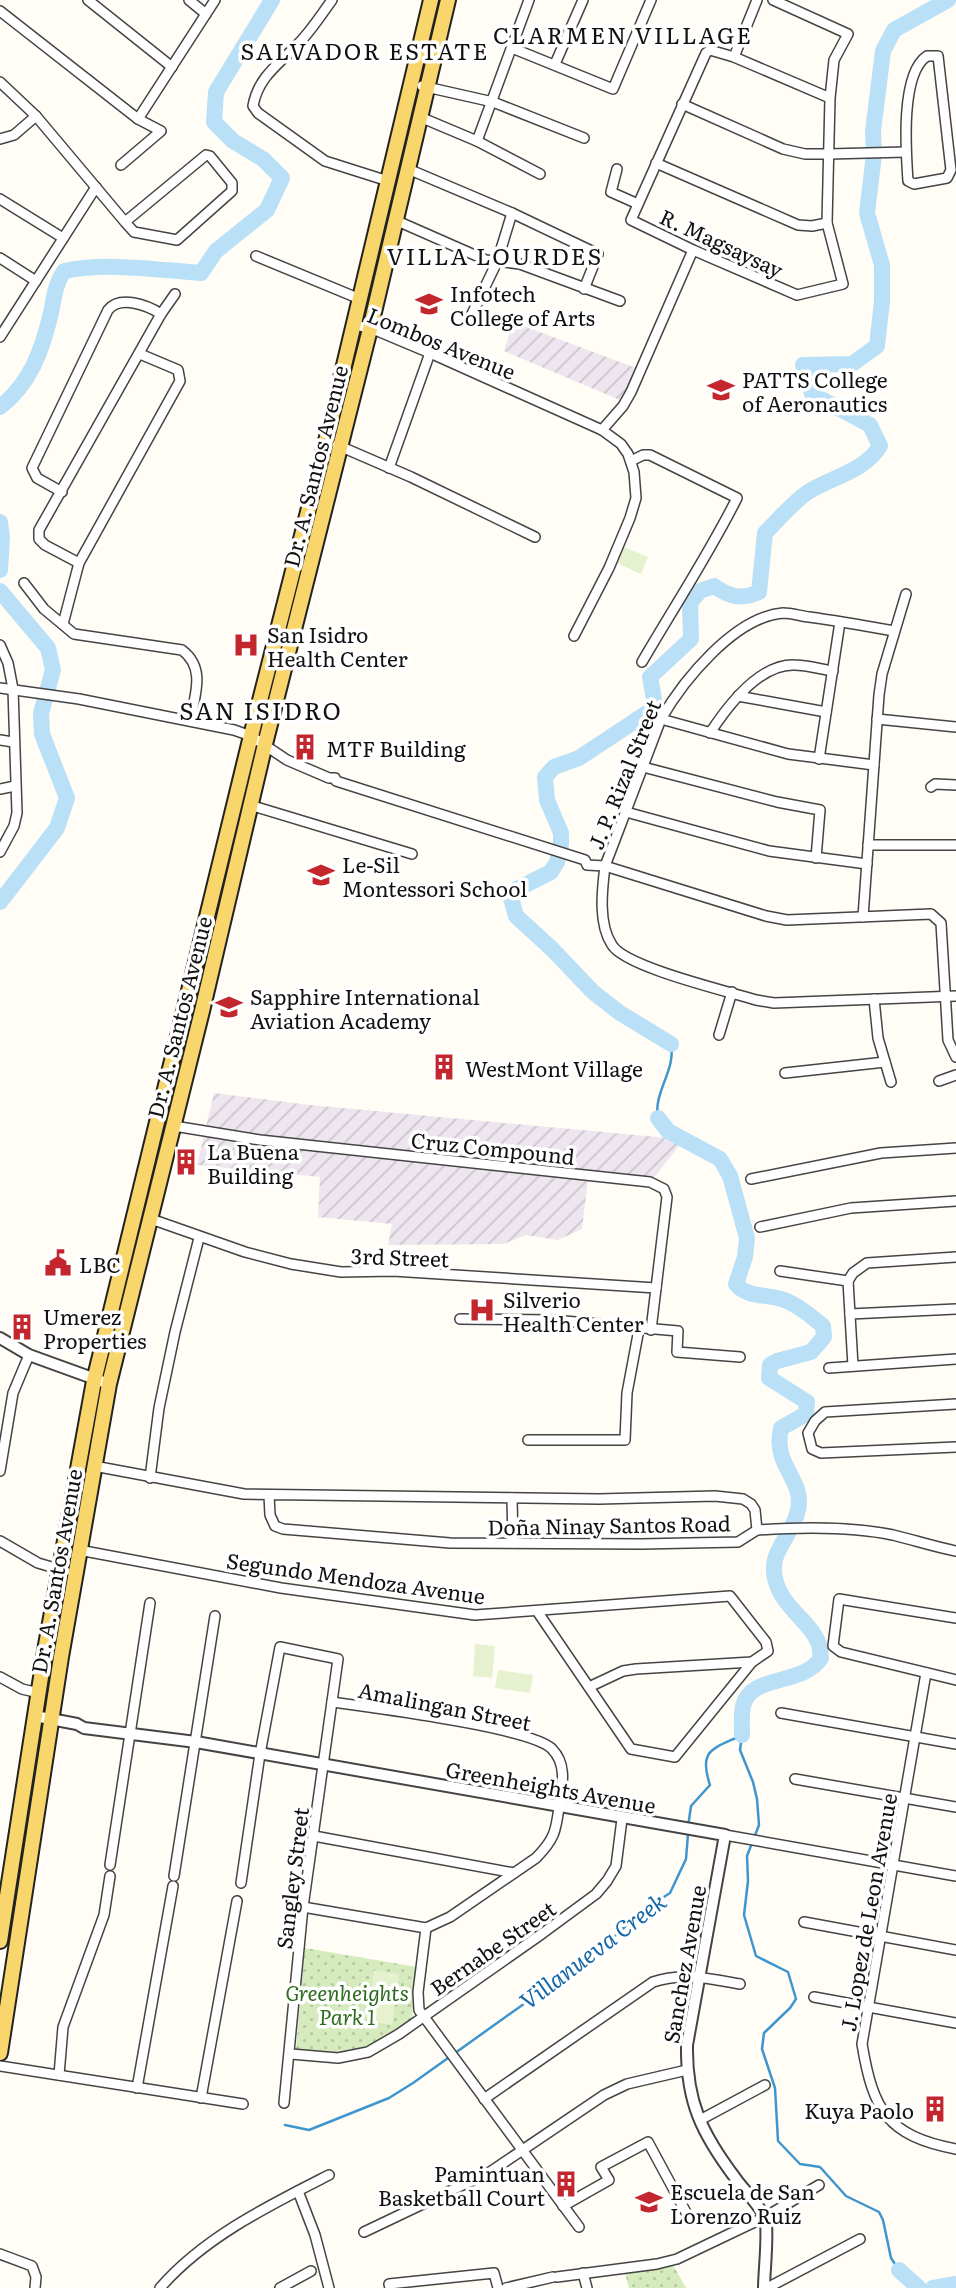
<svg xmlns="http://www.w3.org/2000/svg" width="956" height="2288" font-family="Literata,serif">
<defs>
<pattern id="industrial-furrows" width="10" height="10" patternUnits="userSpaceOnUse" patternTransform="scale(1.75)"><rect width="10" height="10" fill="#eee6ef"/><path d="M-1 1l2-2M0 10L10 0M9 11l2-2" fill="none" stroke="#cbc4cc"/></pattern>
<pattern id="park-dots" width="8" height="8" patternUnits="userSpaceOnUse" patternTransform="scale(1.75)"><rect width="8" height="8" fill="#d5ebbd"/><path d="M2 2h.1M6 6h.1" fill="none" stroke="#b6c8a1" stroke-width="1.8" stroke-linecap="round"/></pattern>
</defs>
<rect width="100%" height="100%" fill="#fffdf5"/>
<g fill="url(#industrial-furrows)">
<polygon points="513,322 636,368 622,401 504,351"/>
<polygon points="214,1093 310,1105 668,1138 681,1143 649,1184 588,1180 582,1229 558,1240 526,1235 503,1244 388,1245 392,1224 318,1217 320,1177 197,1165"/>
</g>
<g fill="url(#park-dots)">
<path d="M305 1948 417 1967 412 2018C392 2034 367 2051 341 2053 327 2054 311 2051 296 2049Z"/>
<polygon points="673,2265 686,2288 629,2288 625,2274"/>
</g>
<g fill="#e6f2cf">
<polygon points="619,545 648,557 641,574 612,561"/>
<polygon points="475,1644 495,1646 492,1678 473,1676"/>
<polygon points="498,1670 533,1675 530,1693 495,1688"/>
<polygon points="374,1970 399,1974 392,2025 367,2021"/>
</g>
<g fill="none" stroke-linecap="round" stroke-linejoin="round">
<g stroke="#3f96cf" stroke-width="2.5">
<path d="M658 1118C653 1092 676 1071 671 1044"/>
<polyline points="742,1735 740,1750 753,1782 757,1799 759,1825 747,1856 748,1881 744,1915 756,1956 788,1972 796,1999 790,2008 764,2033 762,2049 775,2088 778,2141 800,2164 820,2167 846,2196 879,2212 883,2220 891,2258 899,2270"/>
<path d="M688 1827 691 1806 710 1785C698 1749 713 1749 742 1735"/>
<polyline points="285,2125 309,2130 389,2098 413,2083 535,1996 616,1935 642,1911 670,1893 686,1859 688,1834"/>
</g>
<g stroke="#b9e0f7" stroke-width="16">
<path d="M0 407C31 383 42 350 51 313 54 298 55 284 64 271 108 262 157 270 201 273L216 251 267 210 282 178 263 159 233 141 214 122 216 92 272 0"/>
<polyline points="0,522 2,537 0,570"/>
<polyline points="0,591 48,648 53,670 41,713 42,734 67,798 57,828 0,902"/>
<path d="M671 1044 620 1013 593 992 552 949 516 916 511 898 517 889 551 872 557 862 561 844V833L547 800 545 777 554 767 579 758 650 711 654 699 650 677 691 639 690 603 700 591 714 586C730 597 741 600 759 592L765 533C778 520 792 503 808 492 832 477 865 471 880 446L870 425 812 394 803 365 852 364 877 346 882 301V265L867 213 874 155 873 131 883 51 894 30 948 0"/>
<path d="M658 1118 668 1131 720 1159 730 1176 747 1238 745 1257 736 1284C748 1299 769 1293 787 1301 801 1307 812 1317 823 1326L824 1337 811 1352 777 1361 770 1365 769 1378 807 1402 806 1414 781 1428C772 1466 805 1479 798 1510 792 1540 762 1553 779 1590 787 1609 811 1624 818 1642 820 1646 820 1653 821 1658 803 1686 750 1674 743 1706 741 1715 742 1726 742 1735"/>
<polyline points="899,2270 919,2288"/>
<polyline points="933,2288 956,2284"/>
</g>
<g stroke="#444" stroke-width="12">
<g id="minor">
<polyline points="88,0 172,67"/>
<polyline points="189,0 206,14"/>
<path d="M332 0C321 15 311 31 298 44 279 64 258 77 253 106L258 113 325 161 388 181"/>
<polyline points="773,0 848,34 834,60 830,98 827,223 843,284 797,295 693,250 631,220 706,53 710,50 734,57 830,98"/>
<polyline points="0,11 138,119 161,131 121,165"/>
<polyline points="512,48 613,89 651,0"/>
<path d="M927 56H938L951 170 947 178 914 184 908 181C906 152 900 74 927 56Z"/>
<polyline points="734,57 757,0"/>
<polyline points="555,64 583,0"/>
<polyline points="0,82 36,116 125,222 134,232 177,240 232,191 232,183 210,156 206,155 125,222"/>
<polyline points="422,86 493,102 584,138"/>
<polyline points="682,104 783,149 805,154 829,154 906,152"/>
<polyline points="420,117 477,141 540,174"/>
<polyline points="138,119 215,0"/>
<polyline points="0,139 14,135 36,116"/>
<polyline points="477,141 529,0"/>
<polyline points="656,163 798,225 812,226 827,223"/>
<polyline points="408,169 512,213 598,254 584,289"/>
<polyline points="617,169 611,192 638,204"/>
<polyline points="0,199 63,238"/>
<polyline points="395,220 486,260 520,264 620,301"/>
<polyline points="256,256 360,299"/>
<polyline points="0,258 36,281"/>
<polyline points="468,322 497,262 512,213"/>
<polyline points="353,324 380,332 430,353 602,430 621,444 628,454 634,472 636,498 630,518 609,568 574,636"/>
<polyline points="0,337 96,187"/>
<polyline points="602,430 623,406 631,392 693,250"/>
<polyline points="337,445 411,477 535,537"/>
<path d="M631 461 643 455H650L737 498C709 554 674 607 642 662"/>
<polyline points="389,468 430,353"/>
<path d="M62 492 37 478 32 468 108 310C120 295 147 305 161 314"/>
<polyline points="79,563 45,545 39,539 39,530 161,314 175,294"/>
<path d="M24 583 44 609 74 634 182 650C206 668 195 695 190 721"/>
<polyline points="63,624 79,563 180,381 178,370 140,354"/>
<path d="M894 631C866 626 838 621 809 617 801 616 791 613 783 613 734 617 683 681 661 719L605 866C602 890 598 924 612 945 625 967 727 991 756 1000L774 1003 956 996"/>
<polyline points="0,645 8,663 13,689 17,813 14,826 0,852"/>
<polyline points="0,688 79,699 234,730 251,736 287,760 329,778 335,778 336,781 585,860 587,865 605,866 766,916 787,920 931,914 941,923 948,1040 956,1057"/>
<polyline points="738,696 826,712"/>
<polyline points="661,719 788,754 874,765"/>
<polyline points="877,719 956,727"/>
<path d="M710 733C727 707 759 664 794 665 807 665 820 669 833 671"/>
<polyline points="0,740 13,742"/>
<polyline points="819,759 840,622"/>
<polyline points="643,767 777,802 820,810 816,858"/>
<polyline points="931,787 935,784 956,785"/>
<polyline points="0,789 15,786"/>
<polyline points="253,806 412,854"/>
<polyline points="626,812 769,851 867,864"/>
<polyline points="868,845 956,845"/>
<polyline points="863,917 879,695 882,674 906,594"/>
<polyline points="874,999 878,1038 891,1082"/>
<polyline points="719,1035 732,992"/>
<polyline points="785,1073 885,1062"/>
<polyline points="939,1081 956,1075"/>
<polyline points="174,1126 260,1140 650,1182 664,1189 667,1197 651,1330"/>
<polyline points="751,1179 881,1153 956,1148"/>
<polyline points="151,1219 245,1252 291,1264 341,1272 393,1271 656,1288"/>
<polyline points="760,1227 851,1208 956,1201"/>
<polyline points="780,1271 848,1281"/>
<polyline points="848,1281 853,1273 867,1263 956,1257"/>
<polyline points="848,1281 853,1366"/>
<polyline points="850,1314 956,1309"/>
<polyline points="460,1319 553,1320 678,1331 677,1352 740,1357"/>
<polyline points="829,1368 956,1359"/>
<polyline points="956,1404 825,1412 815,1421 808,1433 812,1449 821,1453 956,1447"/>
<polyline points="528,1440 625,1440 627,1393 639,1329"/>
<polyline points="94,1466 244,1494 599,1499 715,1496 743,1499 751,1504 755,1510 757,1530 738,1542 641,1544 450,1543 283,1529 275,1526 270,1515 269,1495"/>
<polyline points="0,1471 13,1393 29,1355"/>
<polyline points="150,1478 159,1408 175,1332 199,1238"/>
<polyline points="512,1498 513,1543"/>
<path d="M757 1530C801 1527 849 1526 893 1535 914 1540 935 1547 956 1551"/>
<polyline points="0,1541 38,1563 65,1571"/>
<polyline points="79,1550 281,1588 475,1615 730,1596 766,1642 768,1651 752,1662 636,1669 623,1671 589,1687"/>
<polyline points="537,1611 631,1749 675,1757 752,1662"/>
<polyline points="956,1618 839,1599 833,1646 841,1652 956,1680"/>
<path d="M926 1673 862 2044C873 2110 887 2136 956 2149"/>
<polyline points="0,1677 22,1689 39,1693"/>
<polyline points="781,1713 956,1744"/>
<polyline points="795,1779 956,1807"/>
<polyline points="725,1835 956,1876"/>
<polyline points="314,1836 514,1873"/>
<polyline points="110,1865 150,1603"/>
<polyline points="174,1876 215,1616"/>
<polyline points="241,1883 260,1754 280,1647 338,1659 303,1907 284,2103"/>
<path d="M303 1907 426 1928 450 1917 536 1858C557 1837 556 1828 560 1800 563 1782 566 1763 552 1749 533 1728 369 1707 332 1702"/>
<polyline points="804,1922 956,1950"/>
<polyline points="426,1928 418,1992 419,2010 579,2227"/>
<polyline points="814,1997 956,2023"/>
<polyline points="291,2054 338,2058 368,2052 399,2034 543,1933 596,1894 607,1881 616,1866 622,1819"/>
<polyline points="0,2066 243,2104"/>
<polyline points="59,2075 63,2027 104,1915 110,1876"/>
<polyline points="137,2088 173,1886"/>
<polyline points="201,2098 237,1901"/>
<path d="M484 2099 653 1982C682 1972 711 1979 740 1984"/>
<polyline points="700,2120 765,2085"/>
<polyline points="298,2191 315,2235 329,2288"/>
<polyline points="563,2206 609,2180 601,2167 648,2142 688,2216"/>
<polyline points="364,2232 490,2172 604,2095 627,2084 687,2070"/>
<polyline points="0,2254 32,2266 36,2277 35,2288"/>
<polyline points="583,2273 587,2288"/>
<polyline points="557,2277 657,2264 677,2259 765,2217 819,2185"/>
<path d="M160 2288C204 2237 270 2205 329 2175"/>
<polyline points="280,2288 311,2271"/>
<polyline points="390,2288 389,2284 494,2273 498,2288"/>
<polyline points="506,2288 553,2277"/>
<polyline points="767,2288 860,2239"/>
</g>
</g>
<g stroke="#444" stroke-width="14">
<g id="tertiary">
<polyline points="0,1338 29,1355 109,1384"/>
<path d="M35 1716 77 1724 84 1728 196 1742 725 1835 687 2045C686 2102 702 2134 736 2179 743 2189 761 2207 765 2218 769 2230 764 2272 764 2288"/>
</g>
</g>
<g stroke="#222" stroke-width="18">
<g id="primary">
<polyline points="0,1941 46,1645 94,1381 251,736 326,441 431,0"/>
<polyline points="0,2053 61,1657 109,1384 202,1011 265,744 370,329 448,0"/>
</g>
</g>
<use href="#minor" stroke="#fff" stroke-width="9"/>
<use href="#tertiary" stroke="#fff" stroke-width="10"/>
<use href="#primary" stroke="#f9d66b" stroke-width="14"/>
</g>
<defs>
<g id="university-bare" transform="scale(2.1)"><path d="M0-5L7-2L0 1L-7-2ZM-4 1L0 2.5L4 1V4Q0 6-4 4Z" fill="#c4262e" stroke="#fff" stroke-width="2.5" paint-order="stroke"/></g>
<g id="hospital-bare" transform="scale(2.1)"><path d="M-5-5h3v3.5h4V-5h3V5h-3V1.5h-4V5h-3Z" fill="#c4262e" stroke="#fff" stroke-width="2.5" paint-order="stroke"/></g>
<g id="building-bare" transform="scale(2.1)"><path d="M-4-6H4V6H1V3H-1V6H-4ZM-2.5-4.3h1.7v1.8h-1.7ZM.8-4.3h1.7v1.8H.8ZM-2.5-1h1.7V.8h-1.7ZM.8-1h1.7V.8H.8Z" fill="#c4262e" stroke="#fff" stroke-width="2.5" paint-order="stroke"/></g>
<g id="school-bare" transform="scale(2.1)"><path d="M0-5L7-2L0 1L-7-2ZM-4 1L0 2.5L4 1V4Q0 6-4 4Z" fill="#c4262e" stroke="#fff" stroke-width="2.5" paint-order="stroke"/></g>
<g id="civic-bare" transform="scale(2.1)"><path d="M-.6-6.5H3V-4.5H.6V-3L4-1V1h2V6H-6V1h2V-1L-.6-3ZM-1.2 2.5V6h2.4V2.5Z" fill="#c4262e" stroke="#fff" stroke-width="2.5" paint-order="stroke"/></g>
</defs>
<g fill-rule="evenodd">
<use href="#university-bare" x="429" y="304"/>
<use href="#university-bare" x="721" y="390"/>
<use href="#hospital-bare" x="246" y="645"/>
<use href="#building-bare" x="305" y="747"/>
<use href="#school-bare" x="321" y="875"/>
<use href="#school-bare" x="229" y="1007"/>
<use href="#building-bare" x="444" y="1067"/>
<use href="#building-bare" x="186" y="1162"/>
<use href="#civic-bare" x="58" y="1263"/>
<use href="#hospital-bare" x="482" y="1310"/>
<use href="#building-bare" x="22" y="1327"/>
<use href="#building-bare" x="935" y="2109"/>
<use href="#building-bare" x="566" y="2184"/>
<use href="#school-bare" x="649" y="2202"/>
</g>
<g text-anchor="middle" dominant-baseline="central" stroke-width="7" stroke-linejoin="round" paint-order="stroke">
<g font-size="21" fill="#111" stroke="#fff">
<text transform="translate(722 242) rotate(25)">R. Magsaysay</text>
<text transform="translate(442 342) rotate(22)">Lombos Avenue</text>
<text transform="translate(314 466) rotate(-76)">Dr. A. Santos Avenue</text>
<text transform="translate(623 774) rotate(-68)">J. P. Rizal Street</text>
<text transform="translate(178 1017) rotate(-76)">Dr. A. Santos Avenue</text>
<text transform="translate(493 1147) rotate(6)">Cruz Compound</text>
<text transform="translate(400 1256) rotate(2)">3rd Street</text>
<text transform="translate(609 1524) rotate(-1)">Doña Ninay Santos Road</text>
<text transform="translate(55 1571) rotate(-80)">Dr. A. Santos Avenue</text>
<text transform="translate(356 1577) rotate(8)">Segundo Mendoza Avenue</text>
<text transform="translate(445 1705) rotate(11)">Amalingan Street</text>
<text transform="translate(551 1786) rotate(10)">Greenheights Avenue</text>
<text transform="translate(291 1878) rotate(-83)">Sangley Street</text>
<text transform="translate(867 1912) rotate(-80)">J. Lopez de Leon Avenue</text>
<text transform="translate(492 1947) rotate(-35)">Bernabe Street</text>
<text transform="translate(683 1964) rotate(-80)">Sanchez Avenue</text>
</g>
<g font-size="21" fill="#111" stroke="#fff" text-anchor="start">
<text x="450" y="292">Infotech<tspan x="450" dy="24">College of Arts</tspan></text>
<text x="742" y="378">PATTS College<tspan x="742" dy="24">of Aeronautics</tspan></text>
<text x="267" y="633">San Isidro<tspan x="267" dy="24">Health Center</tspan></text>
<text x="326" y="747">MTF Building</text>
<text x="342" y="863">Le-Sil<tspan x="342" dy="24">Montessori School</tspan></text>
<text x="250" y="995">Sapphire International<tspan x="250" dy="24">Aviation Academy</tspan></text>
<text x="465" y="1067">WestMont Village</text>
<text x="207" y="1150">La Buena<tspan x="207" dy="24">Building</tspan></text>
<text x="79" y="1263">LBC</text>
<text x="503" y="1298">Silverio<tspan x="503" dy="24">Health Center</tspan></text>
<text x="43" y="1315">Umerez<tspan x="43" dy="24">Properties</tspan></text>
<text x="914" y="2109" text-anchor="end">Kuya Paolo</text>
<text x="545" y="2172" text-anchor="end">Pamintuan<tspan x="545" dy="24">Basketball Court</tspan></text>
<text x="670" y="2190">Escuela de San<tspan x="670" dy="24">Lorenzo Ruiz</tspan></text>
</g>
<g font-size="21" font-style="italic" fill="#2f6b1f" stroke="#fff">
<text x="347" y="1991">Greenheights<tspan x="347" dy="24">Park 1</tspan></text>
</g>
<g font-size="23" letter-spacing="2" fill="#111" stroke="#fff">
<text x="623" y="34">CLARMEN VILLAGE</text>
<text x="365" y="50">SALVADOR ESTATE</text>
<text x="495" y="255">VILLA LOURDES</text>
</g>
<g font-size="23" font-style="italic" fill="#1768a6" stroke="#fff">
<text transform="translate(592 1950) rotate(-37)">Villanueva Creek</text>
</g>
<g font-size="24" letter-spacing="2" fill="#111" stroke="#fff">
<text x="261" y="709">SAN ISIDRO</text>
</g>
</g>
</svg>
